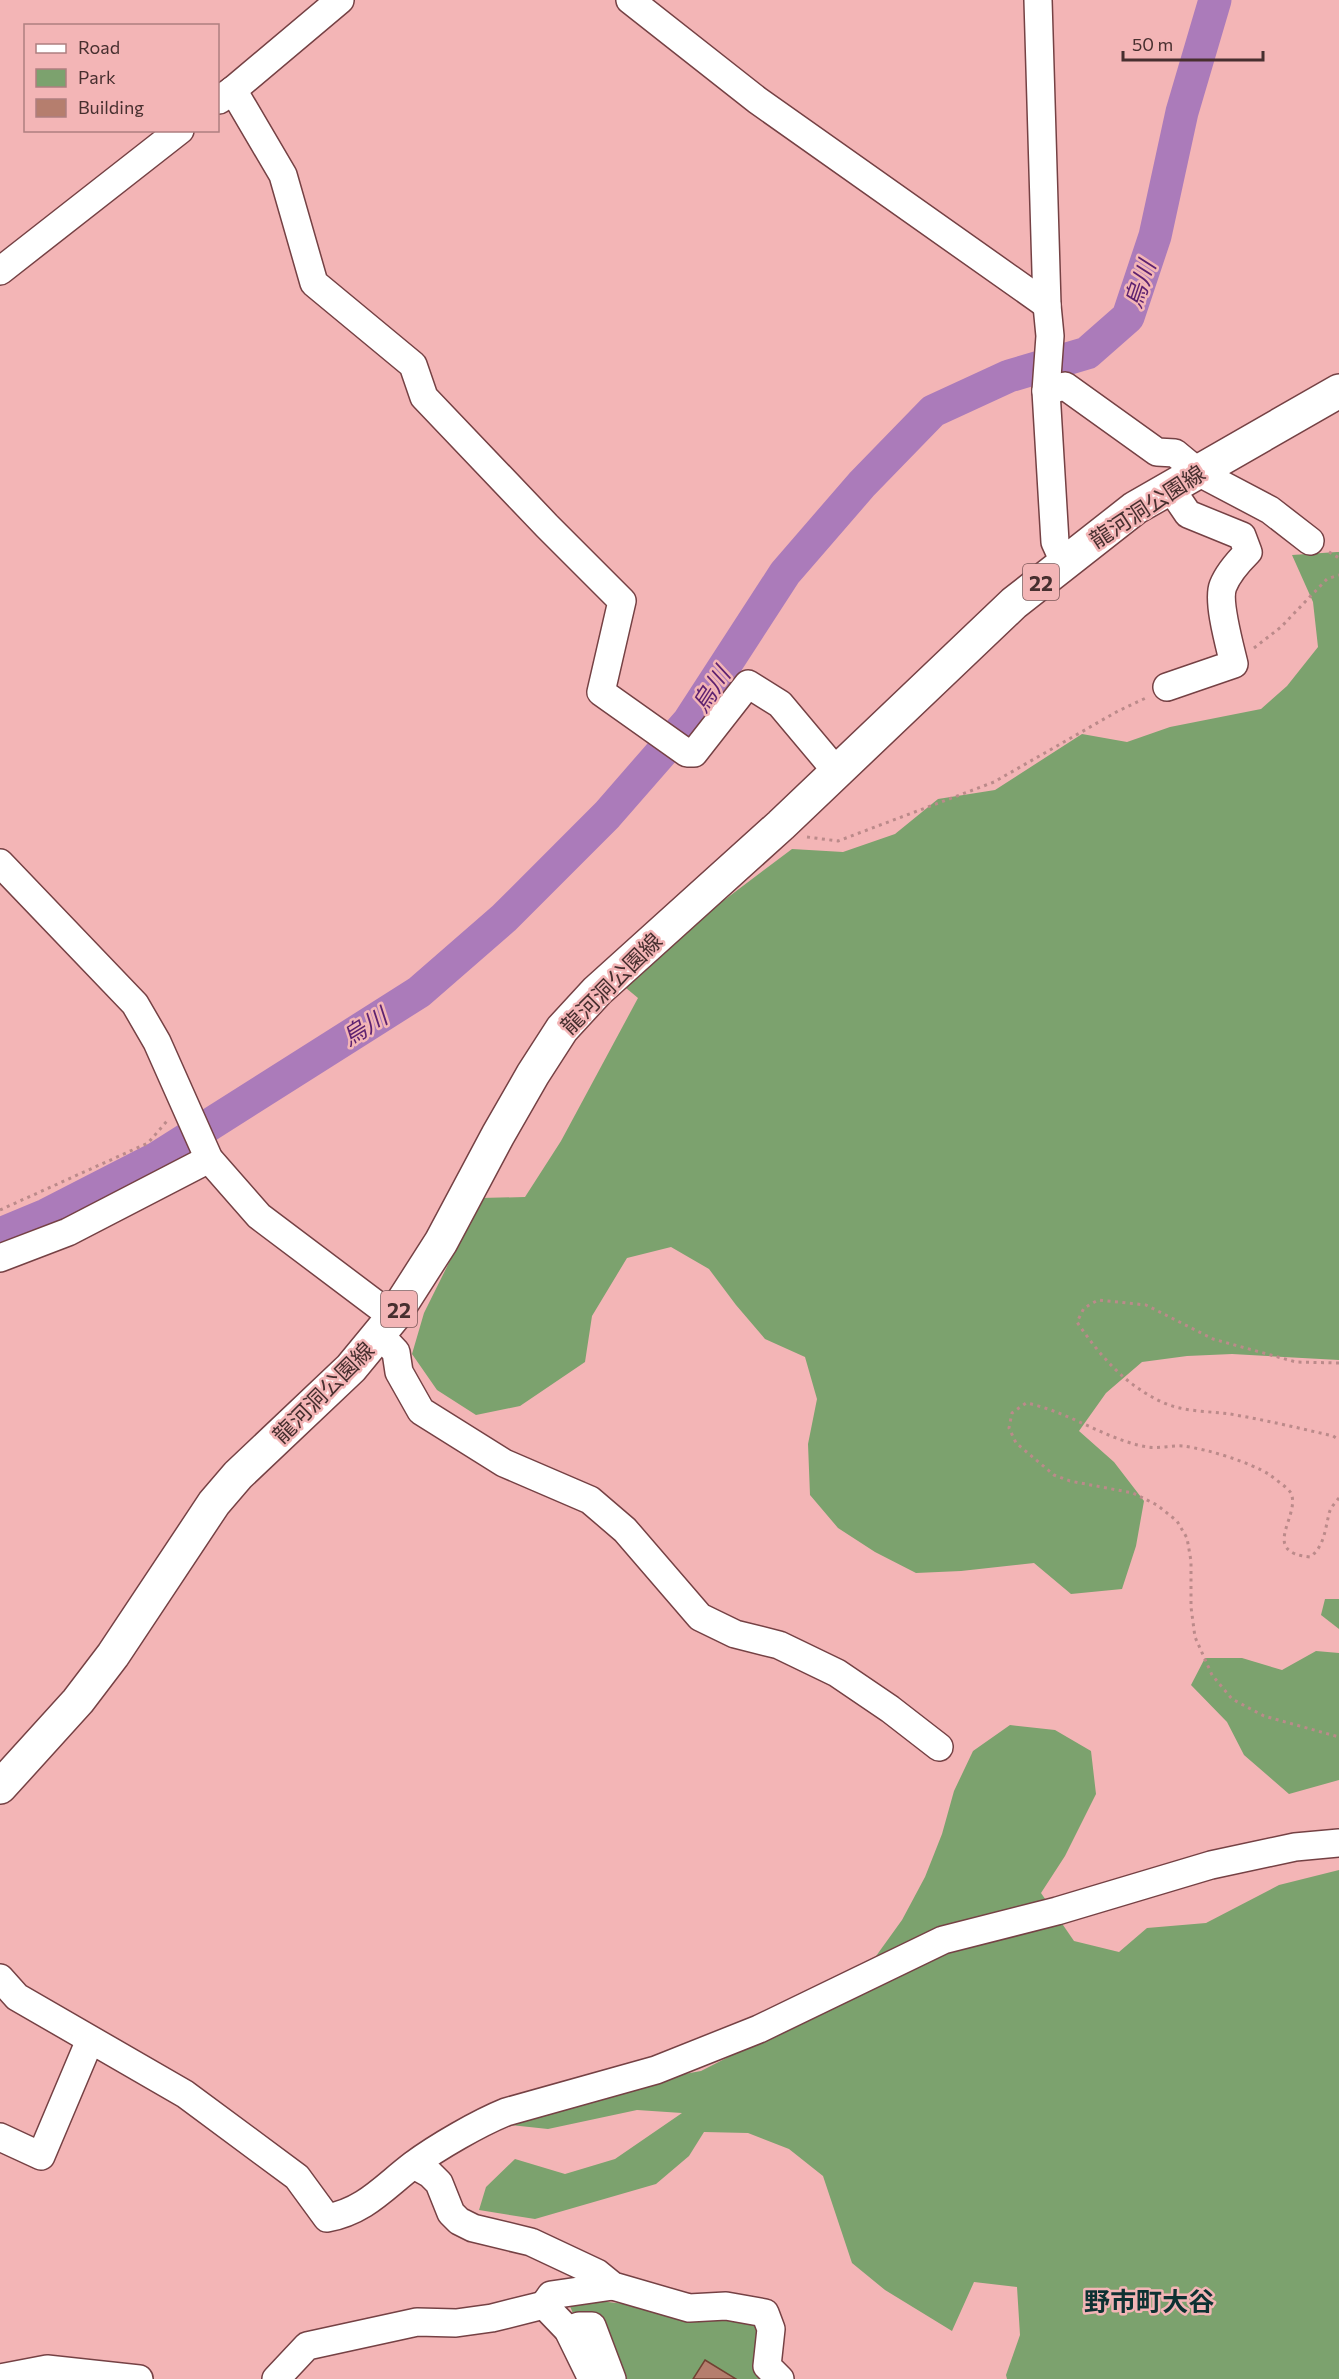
<svg xmlns="http://www.w3.org/2000/svg" width="1339" height="2379" font-family="Commissioner,'Noto Sans JP',sans-serif">
<rect width="100%" height="100%" fill="#f3b5b6"/>
<g fill="#7ca26e">
<polygon points="1337,552 1339,552 1339,1360 1232,1354 1187,1356 1142,1362 1106,1393 1079,1431 1114,1462 1144,1501 1136,1546 1122,1589 1071,1594 1034,1563 961,1571 916,1573 875,1552 838,1528 810,1495 808,1444 817,1399 805,1357 765,1339 736,1305 709,1269 671,1247 627,1258 592,1316 585,1362 520,1406 476,1415 437,1390 412,1354 424,1313 481,1198 525,1197 561,1141 638,998 620,983 658,945 723,901 792,849 843,852 895,834 938,799 995,790 1082,734 1127,742 1170,727 1261,709 1287,686 1318,647 1313,602 1292,555"/>
<polygon points="1325,1599 1339,1599 1339,1629 1321,1615"/>
<polygon points="1316,1651 1339,1653 1339,1780 1289,1794 1244,1755 1227,1722 1191,1685 1205,1658 1242,1658 1282,1670"/>
<polygon points="1010,1725 1055,1730 1091,1751 1096,1794 1065,1856 1041,1893 1074,1941 1119,1952 1147,1928 1206,1923 1279,1885 1339,1870 1339,2379 1007,2379 1006,2375 1020,2335 1017,2287 974,2282 952,2331 885,2290 852,2263 823,2176 789,2149 748,2133 704,2132 689,2156 656,2184 535,2219 479,2210 486,2187 515,2159 565,2174 615,2159 682,2113 637,2110 548,2129 483,2122 589,2091 701,2071 750,2046 866,1970 902,1920 925,1877 942,1834 954,1791 973,1751"/>
<polygon points="566,2297 625,2304 699,2320 742,2321 756,2326 764,2337 773,2379 601,2379"/>
</g>
<g fill="none" stroke-linecap="round" stroke-linejoin="round">
<polyline stroke="#ab7bba" stroke-width="33" points="0,1234 46,1215 157,1158 419,992 504,918 607,815 689,721 785,573 862,484 933,411 1009,376 1087,353 1128,317 1155,236 1182,112 1215,0"/>
</g>
<polygon fill="#b57e6e" stroke="#714132" stroke-width="1.5" points="705,2360 736,2379 693,2379"/>
<g fill="none" stroke-linecap="round" stroke-linejoin="round">
<g stroke="#754144" stroke-width="30">
<g id="minor">
<polyline points="630,0 757,100 1047,305"/>
<polyline points="1038,0 1047,305 1050,336 1046,391 1055,542 1065,564"/>
<polyline points="233,90 283,175 314,283 413,365 424,397 547,526 622,601 601,692 687,753 694,753 748,684 780,704 837,772"/>
<polyline points="219,100 233,90 340,0"/>
<polyline points="0,271 180,130"/>
<polyline points="1046,391 1065,386 1157,452 1175,453 1198,472 1270,510 1310,541"/>
<path d="M1167 687 1234 664C1230 647 1217 601 1223 586 1228 573 1239 561 1248 552L1242 536 1188 514 1171 489"/>
<polyline points="0,863 135,1004 157,1042 209,1159 259,1216 393,1317"/>
<polyline points="0,1258 68,1232 209,1159"/>
<polyline points="380,1335 396,1352 399,1372 421,1411 504,1463 590,1500 625,1530 700,1617 735,1634 779,1645 837,1673 890,1709 939,1747"/>
<path d="M0 1978 17 1997 185 2094 297 2177 327 2218C365 2211 384 2187 413 2165 437 2147 479 2123 506 2112L656 2070 759 2029 943 1940 1057 1911 1211 1865 1295 1847 1339 1843"/>
<polyline points="0,2137 41,2156 90,2040"/>
<polyline points="414,2165 430,2174 439,2183 451,2213 459,2221 473,2228 531,2242 597,2273 613,2286 689,2308 726,2306 765,2313 771,2329 767,2366 780,2379"/>
<polyline points="568,2330 579,2326 592,2326 612,2379"/>
<polyline points="0,2378 47,2369 139,2379"/>
<polyline points="276,2379 307,2346 417,2322 456,2323 492,2318 544,2305"/>
<polyline points="592,2379 568,2330 544,2305 551,2295 613,2286"/>
</g>
</g>
<g stroke="#754144" stroke-width="36">
<polyline id="major" points="0,1787 78,1701 113,1655 214,1503 238,1475 351,1368 393,1317 441,1242 498,1135 533,1074 562,1029 597,991 781,825 1014,603 1135,508 1339,391"/>
</g>
<g stroke="#bb8a8a" stroke-width="3" stroke-dasharray="3 4.5" stroke-linecap="butt">
<polyline points="1329,552 1339,558"/>
<polyline points="1254,648 1281,627 1327,579 1339,575"/>
<polyline points="807,837 838,841 994,782 1118,711 1148,697"/>
<polyline points="0,1210 148,1143 167,1121"/>
<path d="M1339 1363 1296 1362 1213 1339 1146 1305 1098 1300 1084 1308 1077 1322C1100 1356 1125 1385 1162 1402 1183 1412 1208 1411 1230 1414 1265 1420 1299 1428 1333 1436L1339 1440"/>
<path d="M1339 1498C1335 1503 1330 1508 1329 1514 1325 1530 1324 1547 1310 1557 1259 1552 1301 1516 1291 1493 1287 1487 1276 1480 1270 1475 1250 1462 1207 1449 1183 1446 1171 1445 1159 1449 1147 1447 1104 1439 1068 1411 1026 1403L1012 1413 1009 1428 1016 1443 1054 1475 1070 1481 1133 1493 1157 1505 1177 1521 1187 1538 1191 1561V1607L1195 1637 1212 1675 1232 1699 1264 1716 1339 1737"/>
</g>
<use href="#minor" stroke="#fff" stroke-width="27"/>
<use href="#major" stroke="#fff" stroke-width="33"/>
</g>
<g text-anchor="middle" dominant-baseline="central" stroke-width="5" stroke-linejoin="round" paint-order="stroke">
<g fill="#f3b5b6" stroke="#7b5758" stroke-width="1.5">
<rect x="1023" y="564" width="36" height="36" rx="4.5"/>
<rect x="381" y="1291" width="36" height="36" rx="4.5"/>
</g>
<g font-size="21" font-weight="bold" fill="#472f2f">
<text x="1041" y="582">22</text>
<text x="399" y="1309">22</text>
</g>
<g font-size="22" fill="#472f2f" stroke="#f3b5b6">
<text transform="translate(1147 506) rotate(-33)">龍河洞公園線</text>
<text transform="translate(611 983) rotate(-45)">龍河洞公園線</text>
<text transform="translate(323 1392) rotate(-45)">龍河洞公園線</text>
</g>
<g font-size="24" font-style="italic" fill="#5e2270" stroke="#f3b5b6">
<text transform="translate(1139 284) rotate(-71)">烏川</text>
<text transform="translate(710 689) rotate(-57)">烏川</text>
<text transform="translate(364 1026) rotate(-32)">烏川</text>
</g>
<g font-size="26" font-weight="bold" fill="#0d3132" stroke="#f3b5b6">
<text x="1149" y="2300">野市町大谷</text>
</g>
</g>
<rect x="24" y="24" width="195" height="108" fill="#f3b5b6" stroke="#ae7f80" stroke-width="1.5"/>
<rect x="36" y="44" width="30" height="9" fill="#ffffff" stroke="#ae7f80" stroke-width="1.5"/>
<text x="78" y="54" font-size="18" fill="#472f2f">Road</text>
<rect x="36" y="69" width="30" height="18" fill="#7ca26e" stroke="#ae7f80" stroke-width="1.5"/>
<text x="78" y="84" font-size="18" fill="#472f2f">Park</text>
<rect x="36" y="99" width="30" height="18" fill="#b57e6e" stroke="#ae7f80" stroke-width="1.5"/>
<text x="78" y="114" font-size="18" fill="#472f2f">Building</text>
<path d="M1123 51v9h140v-9" fill="none" stroke="#472f2f" stroke-width="3"/>
<text x="1132" y="51" font-size="18" fill="#472f2f" stroke="#f3b5b6" stroke-width="4.5" paint-order="stroke">50 m</text>
</svg>
